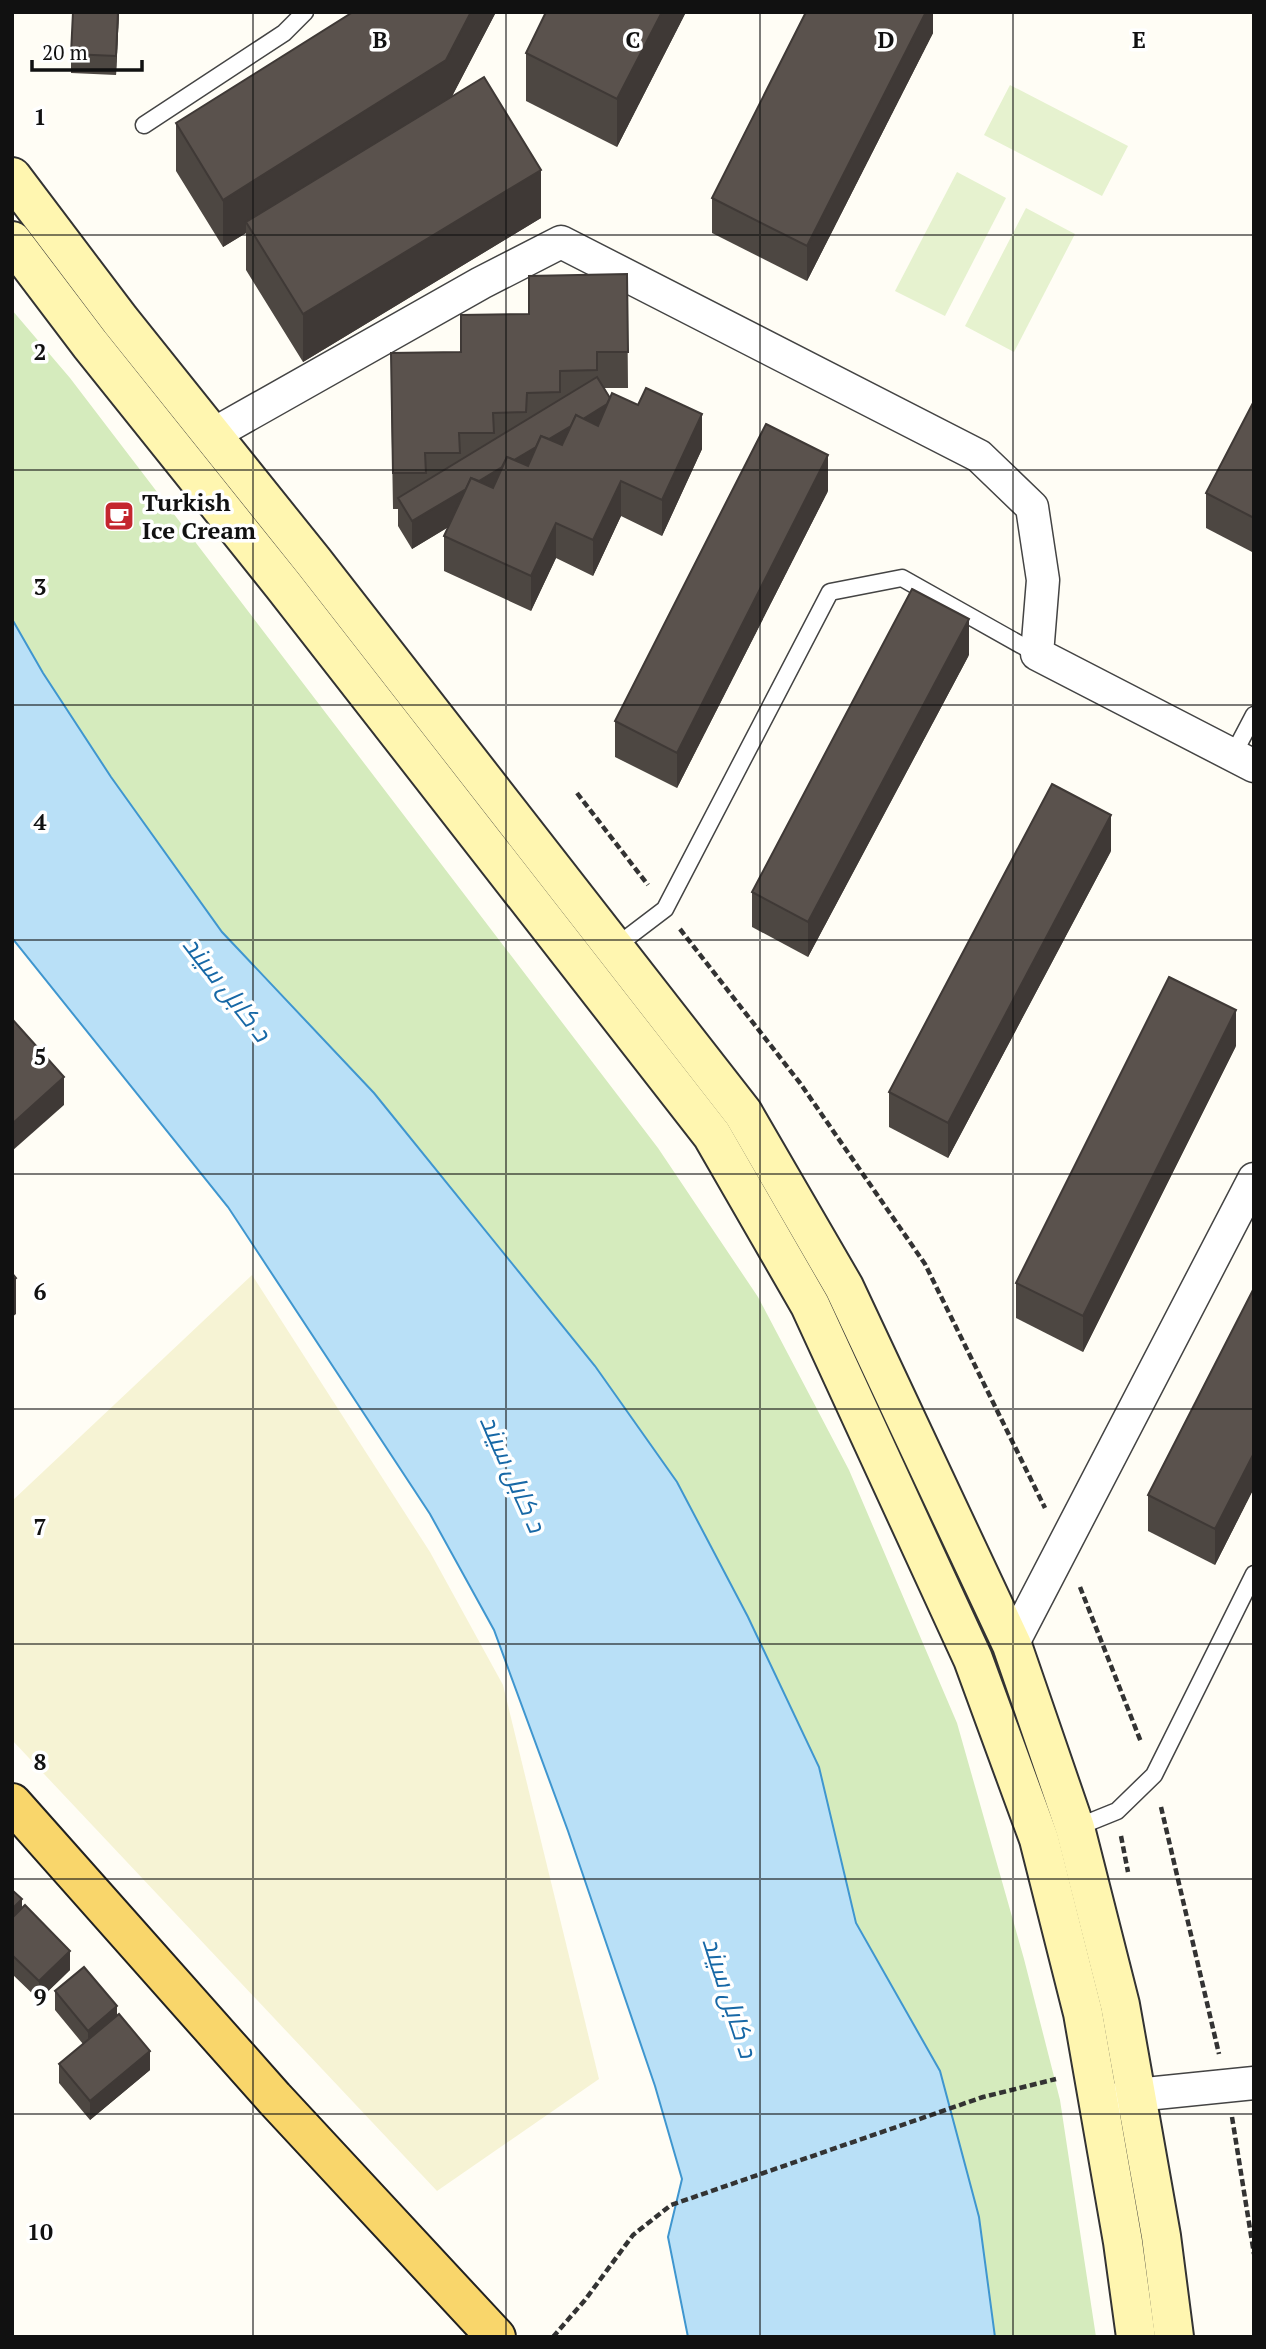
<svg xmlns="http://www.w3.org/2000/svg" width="1266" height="2349" font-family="'PT Serif',Cairo,serif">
<rect width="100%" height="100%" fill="#fffdf5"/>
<polygon fill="#f6f3d4" points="252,1275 430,1552 503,1685 599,2079 437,2191 12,1740 12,1501"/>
<polygon fill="#d5ebbd" points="12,310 70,378 658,1148 758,1297 849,1470 957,1723 1024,1959 1060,2100 1096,2337 995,2337 979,2217 940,2071 856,1923 819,1767 748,1617 677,1482 595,1366 374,1093 222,932 111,777 43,673 12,619"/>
<g fill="#e6f2cf">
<polygon points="1010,85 1128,146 1102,196 984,135"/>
<polygon points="957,172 1006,198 945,316 895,291"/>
<polygon points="1026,208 1075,234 1014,352 965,326"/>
</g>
<polygon fill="#b9e0f7" stroke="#3f96cf" stroke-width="2" points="12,619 43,673 111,777 222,932 374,1093 595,1366 677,1482 748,1617 819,1767 856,1923 940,2071 979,2217 995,2337 688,2337 668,2237 682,2179 655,2086 568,1831 494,1630 430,1514 228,1207 12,938"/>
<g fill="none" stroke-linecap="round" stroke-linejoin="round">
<g stroke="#444" stroke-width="19">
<g id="lane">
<polyline points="144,125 284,33 305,12"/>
<polyline points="1233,755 1254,715"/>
<polyline points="615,947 665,909 830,592 902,578 1037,654"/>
<polyline points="1075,1828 1117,1811 1154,1775 1254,1574"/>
</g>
</g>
<g stroke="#444" stroke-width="35">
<g id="street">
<polyline points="212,435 481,283 561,242 979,456 1032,507 1043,580 1037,654 1254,766"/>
<polyline points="1012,1645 1254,1179"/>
<polyline points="1114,2100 1136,2095 1254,2083"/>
</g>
</g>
<g stroke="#333" stroke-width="42">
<g id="secondary">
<polyline points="12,177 120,320 313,561 743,1113 844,1287 1012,1645 1075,1828 1120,2005 1161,2236 1174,2337"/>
<polyline points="12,241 90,344 283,585 712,1135 810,1305 973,1659 1039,1839 1083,2013 1123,2242 1136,2337"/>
</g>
</g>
<g stroke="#222" stroke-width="42">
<polyline id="primary" points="12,1803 274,2098 496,2337"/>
</g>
<g stroke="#333" stroke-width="4.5" stroke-dasharray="7 3.5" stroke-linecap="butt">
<polyline points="577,793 648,885"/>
<polyline points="680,929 800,1083 925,1264 1045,1508"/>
<polyline points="1080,1587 1141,1742"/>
<polyline points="1161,1807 1219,2054"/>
<polyline points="1121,1836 1128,1872"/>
<polyline points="1232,2117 1254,2254"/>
<polyline points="553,2337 585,2300 633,2235 671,2205 983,2097 1056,2079"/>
</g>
<use href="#lane" stroke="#fff" stroke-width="16"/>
<use href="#street" stroke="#fff" stroke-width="32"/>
<use href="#secondary" stroke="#fff6b0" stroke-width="38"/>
<use href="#primary" stroke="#f9d66b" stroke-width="38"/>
</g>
<g fill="#4d4742">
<polygon points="119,12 116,75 71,73 71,54"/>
<polygon points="353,12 496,12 452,96 541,218 303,362 246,270 246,233 223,247 176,171 176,123"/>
<polygon points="686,12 617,147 526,101 526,53"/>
<polygon points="933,12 933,33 807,281 712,233 712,198"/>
<polygon points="627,274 628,388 604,388 610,398 702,449 662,536 621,516 593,576 556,558 531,611 444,571 444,536 448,527 412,549 398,526 398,509 393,509 391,389 529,314"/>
<polygon points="1254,401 1254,553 1206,528 1206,493"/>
<polygon points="828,491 677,788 615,757 615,721"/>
<polygon points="969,655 808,957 752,927 752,892"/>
<polygon points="1111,851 948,1158 889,1127 889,1092"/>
<polygon points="1236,1046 1083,1352 1016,1318 1016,1283"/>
<polygon points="1254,1288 1254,1488 1215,1565 1148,1531 1148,1495"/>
<polygon points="12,1890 22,1908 70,1970 39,2000 12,1974"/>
<polygon points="55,1991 117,2016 150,2070 90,2120 59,2083 59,2064 83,2044 55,2010"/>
</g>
<g fill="#3f3936">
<polygon points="118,12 119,12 116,75 116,56"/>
<polygon points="471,12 496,12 446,108 246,222 246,233 223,247 223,200"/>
<polygon points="662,12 686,12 617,147 617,99"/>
<polygon points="926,12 933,12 933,33 807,281 807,246"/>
<polygon points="541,170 541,218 303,362 303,314"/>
<polygon points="612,401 612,429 412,549 412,521"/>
<polygon points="702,414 702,449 662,536 662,500"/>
<polygon points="828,455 828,491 677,788 677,753"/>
<polygon points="621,481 621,516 593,576 593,540"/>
<polygon points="556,523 556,558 531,611 531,576"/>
<polygon points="969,619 969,655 808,957 808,922"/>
<polygon points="1111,815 1111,851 948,1158 948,1123"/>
<polygon points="1236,1010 1236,1046 1083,1352 1083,1316"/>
<polygon points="64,1077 64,1105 12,1151 12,1124"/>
<polygon points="16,1278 16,1314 12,1317 12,1281"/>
<polygon points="1254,1453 1254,1488 1215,1565 1215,1529"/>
<polygon points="22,1899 22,1918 12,1928 12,1909"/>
<polygon points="70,1951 70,1970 39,2000 39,1981"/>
<polygon points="117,2006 117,2025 88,2050 88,2031"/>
<polygon points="150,2051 150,2070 90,2120 90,2101"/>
</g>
<g fill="#5a524d" stroke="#3f3936" stroke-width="2">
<polygon points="73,12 118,12 116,56 71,54"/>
<polygon points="353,12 471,12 446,60 223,200 176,123"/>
<polygon points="546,12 662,12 617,99 526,53"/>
<polygon points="806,12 926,12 807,246 712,198"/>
<polygon points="484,77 541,170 303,314 246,222"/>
<polygon points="627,274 628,352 597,352 597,370 560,371 560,392 527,393 526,412 493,413 494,433 459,433 460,453 425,453 426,473 393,473 391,353 461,352 461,315 529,314 529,276"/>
<polygon points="597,377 610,398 607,404 583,419 576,415 571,426 549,439 541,436 536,447 514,460 507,457 502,467 479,481 471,478 466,489 412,521 398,498"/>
<polygon points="646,388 702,414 662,500 621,481 593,540 556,523 531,576 444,536 471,478 493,488 507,457 528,466 541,436 562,445 576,415 598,426 612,393 638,405"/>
<polygon points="1254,401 1254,518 1206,493"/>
<polygon points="766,424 828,455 677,753 615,721"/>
<polygon points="912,589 969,619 808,922 752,892"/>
<polygon points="1052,784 1111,815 948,1123 889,1092"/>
<polygon points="1169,977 1236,1010 1083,1316 1016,1283"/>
<polygon points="12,1019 64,1077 12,1124"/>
<polygon points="12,1273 16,1278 12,1281"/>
<polygon points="1254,1288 1254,1453 1215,1529 1148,1495"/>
<polygon points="12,1890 22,1899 12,1909"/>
<polygon points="25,1905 70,1951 39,1981 12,1955 12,1918"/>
<polygon points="84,1967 117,2006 88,2031 55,1991"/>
<polygon points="119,2014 150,2051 90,2101 59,2064"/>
</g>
<path fill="none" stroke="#111" stroke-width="2" stroke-opacity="0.55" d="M253 12V2337M506 12V2337M760 12V2337M1013 12V2337M12 235H1254M12 470H1254M12 705H1254M12 940H1254M12 1174H1254M12 1409H1254M12 1644H1254M12 1879H1254M12 2114H1254"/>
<defs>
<g id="cafe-square" transform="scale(1.575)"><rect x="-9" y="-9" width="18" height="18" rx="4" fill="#c4262e" stroke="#fff"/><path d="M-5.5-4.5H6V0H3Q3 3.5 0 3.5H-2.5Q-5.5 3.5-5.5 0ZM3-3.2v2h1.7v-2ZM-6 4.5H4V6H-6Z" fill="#fff"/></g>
</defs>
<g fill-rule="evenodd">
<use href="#cafe-square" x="119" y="516"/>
</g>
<g text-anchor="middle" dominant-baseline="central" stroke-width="7" stroke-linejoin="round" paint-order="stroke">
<g font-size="24" font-weight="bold" fill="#111" stroke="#fff" text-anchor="start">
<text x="142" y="502">Turkish<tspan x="142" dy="28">Ice Cream</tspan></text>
</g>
<g font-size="26" font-style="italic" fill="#1768a6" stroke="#fff">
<text transform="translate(228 988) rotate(52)">د کابل سيند</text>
<text transform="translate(514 1473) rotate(66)">د کابل سيند</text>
<text transform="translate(731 1997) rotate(72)">د کابل سيند</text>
</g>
</g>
<g font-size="23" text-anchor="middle" font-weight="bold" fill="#111" stroke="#fff" stroke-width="7" stroke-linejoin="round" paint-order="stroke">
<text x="380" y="48">B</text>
<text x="633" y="48">C</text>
<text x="886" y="48">D</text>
<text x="1139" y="48">E</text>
<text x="40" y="125">1</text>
<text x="40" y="360">2</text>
<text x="40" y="595">3</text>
<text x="40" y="830">4</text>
<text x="40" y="1065">5</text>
<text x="40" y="1300">6</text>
<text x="40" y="1535">7</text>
<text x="40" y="1770">8</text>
<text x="40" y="2005">9</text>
<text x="40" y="2240">10</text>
</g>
<rect width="1266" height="2349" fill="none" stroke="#111111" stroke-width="28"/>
<path d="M32 60v10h110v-10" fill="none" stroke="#111111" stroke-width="3.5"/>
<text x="42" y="60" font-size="21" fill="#111111" stroke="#ffffff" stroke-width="5" paint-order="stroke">20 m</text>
</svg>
